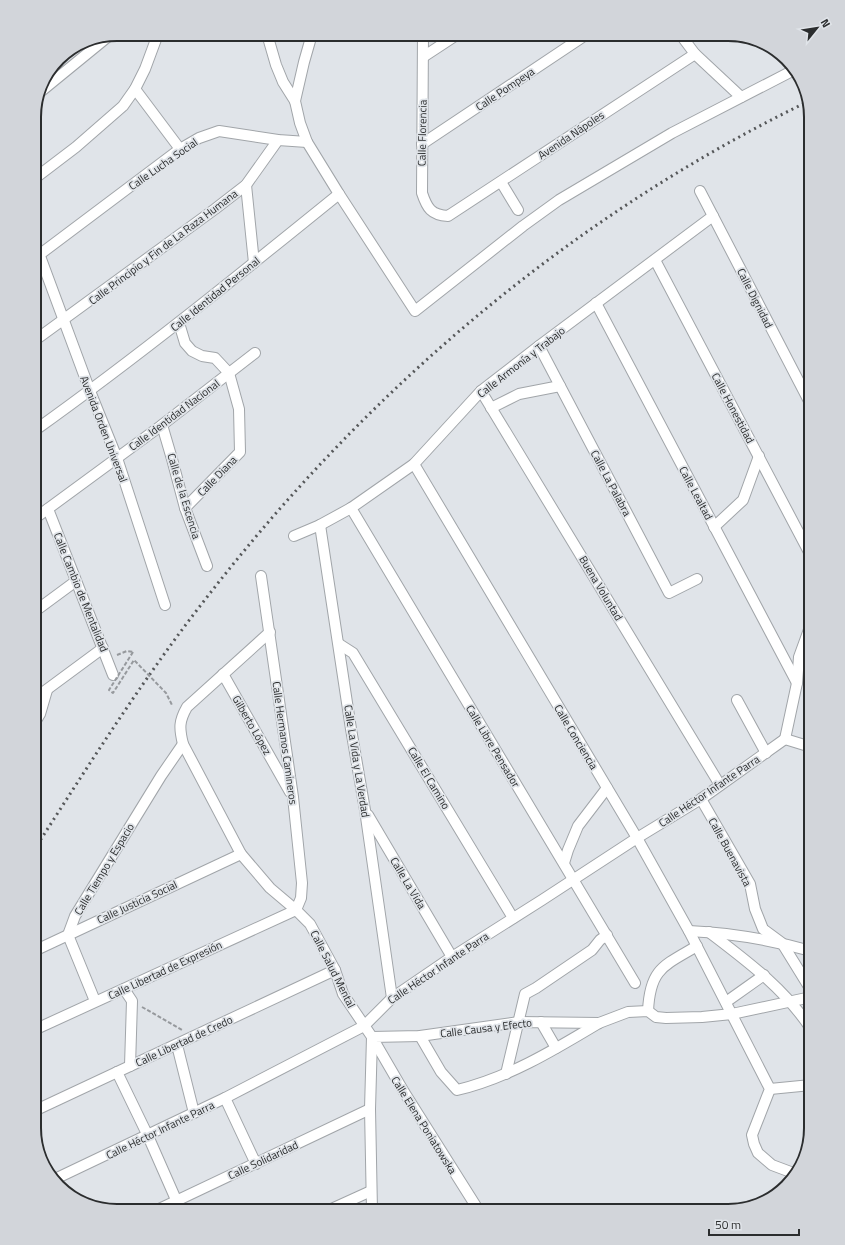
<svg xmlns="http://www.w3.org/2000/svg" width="845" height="1245" font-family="'Titillium Web',sans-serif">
<rect width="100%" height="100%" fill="#e0e4e9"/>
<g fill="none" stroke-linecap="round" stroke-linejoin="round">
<g stroke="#a1a5a9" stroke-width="12">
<g id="minor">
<polyline points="267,34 276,65 283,82 295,101"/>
<polyline points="312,34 304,62 295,101 300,123 307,142 339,194 415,311 523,226 559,200 672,133 794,70"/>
<path d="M423 34 422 193C427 208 431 215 448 216L695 54"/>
<polyline points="680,34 695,54 741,97"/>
<polyline points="423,57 458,34"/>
<polyline points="135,89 180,149"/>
<polyline points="39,93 110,35"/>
<polyline points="422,144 587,34"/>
<polyline points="34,179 76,147 123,106 135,89 145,69 158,34"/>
<polyline points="501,182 518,210"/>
<polyline points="246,185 254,263"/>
<polyline points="700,191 811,405"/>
<polyline points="34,240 90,391 117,458 165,605"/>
<polyline points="35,258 180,149 199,138 219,131 278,140 307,142"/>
<polyline points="655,260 811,556"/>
<polyline points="596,303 797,683"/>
<polyline points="179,323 185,343 192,351 202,356 215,358 229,373 239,409 240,452 185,508"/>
<polyline points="34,341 215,209 246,185 278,140"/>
<polyline points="539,346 669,593 697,579"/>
<polyline points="481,391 720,785"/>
<polyline points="491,408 519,394 560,386"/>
<polyline points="162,425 172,459 185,508 207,566"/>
<path d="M34 431C139 356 239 275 339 194"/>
<polyline points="414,464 637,838 689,931 770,1089 752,1135 754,1144 758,1153 772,1165 796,1174"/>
<polyline points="351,508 635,983"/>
<polyline points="48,509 113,675"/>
<polyline points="34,519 162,425 255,353"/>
<polyline points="320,525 351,729 365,810 392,998"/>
<polyline points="714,527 743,500 759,456"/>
<polyline points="294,536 320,525 351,508 414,464 481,391 539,346 713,216"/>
<polyline points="34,612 76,581"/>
<path d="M270 632 187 707C179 721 179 728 183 744L241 854 270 888 296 910 310 924 335 970 343 994 372 1037 370 1109 372 1211"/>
<polyline points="339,644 353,653 513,918"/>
<polyline points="223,674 290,792"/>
<polyline points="34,699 103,648"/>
<polyline points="737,700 766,753"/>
<polyline points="34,724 40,714 47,690"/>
<polyline points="785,739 797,683 799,657 811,624"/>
<polyline points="785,739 811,747"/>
<polyline points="701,799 750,884 755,909 763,929 782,943 811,990"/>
<polyline points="368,815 452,957"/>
<polyline points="564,863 568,850 578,826 607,788"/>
<path d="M689 931C730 933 772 940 811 951"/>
<path d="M709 932C747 961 785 989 811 1029"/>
<polyline points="34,951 241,854"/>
<polyline points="124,989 132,1001 130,1066"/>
<polyline points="95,1001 68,935 75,916 161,776 183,744"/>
<polyline points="726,1002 764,975"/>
<path d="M648 1011C650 969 663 966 697 946"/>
<polyline points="541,1022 556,1048"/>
<polyline points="34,1030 296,910 301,898 302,883 293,797 261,576"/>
<path d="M420 1036 441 1072 457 1090C508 1078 554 1050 599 1023"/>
<polyline points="177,1045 194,1113"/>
<polyline points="117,1072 148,1136 181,1211"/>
<polyline points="506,1074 525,994 536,988 592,950 600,940 607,935"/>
<polyline points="770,1089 811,1085"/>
<polyline points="225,1098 256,1164"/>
<polyline points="34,1111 335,970"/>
<polyline points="55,1179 225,1098 364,1026 392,998 452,957 542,900 637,838 701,799 785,739"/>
<polyline points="155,1211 370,1109"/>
<polyline points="327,1211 371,1191"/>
<polyline points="479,1211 404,1092 372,1037 420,1036 519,1022 599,1023 628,1012 648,1011 656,1017 666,1018 702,1017 732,1014 811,997"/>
</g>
</g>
<g stroke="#96999d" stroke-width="2" stroke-dasharray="4 2" stroke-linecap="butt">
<polyline points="117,655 127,651 133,652"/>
<polyline points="142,1007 182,1030"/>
</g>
<use href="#minor" stroke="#fff" stroke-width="10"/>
<path stroke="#555759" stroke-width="3" stroke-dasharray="2 4" stroke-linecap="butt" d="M34 850C90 763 146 674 211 592 371 387 572 216 807 102"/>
<polyline stroke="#96999d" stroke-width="2" stroke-dasharray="4 2" stroke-linecap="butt" points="133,652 109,690 113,693 134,660 166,693 172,705"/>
</g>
<g text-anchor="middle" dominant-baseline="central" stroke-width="3.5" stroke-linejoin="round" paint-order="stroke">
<g font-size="11" fill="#2b2d2e" stroke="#e0e4e9">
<text transform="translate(505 89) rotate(-34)">Calle Pompeya</text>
<text transform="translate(422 133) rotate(-89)">Calle Florencia</text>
<text transform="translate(571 135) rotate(-34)">Avenida Nápoles</text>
<text transform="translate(163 164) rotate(-35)">Calle Lucha Social</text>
<text transform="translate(163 247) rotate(-37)">Calle Principio y Fin de La Raza Humana</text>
<text transform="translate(215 294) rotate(-39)">Calle Identidad Personal</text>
<text transform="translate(755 298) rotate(63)">Calle Dignidad</text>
<text transform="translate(521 362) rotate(-38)">Calle Armonía y Trabajo</text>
<text transform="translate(733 408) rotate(62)">Calle Honestidad</text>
<text transform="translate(174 415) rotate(-37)">Calle Identidad Nacional</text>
<text transform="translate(104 429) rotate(69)">Avenida Orden Universal</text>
<text transform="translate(217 476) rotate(-46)">Calle Diana</text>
<text transform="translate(611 483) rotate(62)">Calle La Palabra</text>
<text transform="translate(696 493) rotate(62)">Calle Lealtad</text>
<text transform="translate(184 496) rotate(73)">Calle de la Escencia</text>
<text transform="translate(601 588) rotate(59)">Buena Voluntad</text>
<text transform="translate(81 592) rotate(68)">Calle Cambio de Mentalidad</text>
<text transform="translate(252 725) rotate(60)">Gilberto López</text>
<text transform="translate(576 737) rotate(59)">Calle Conciencia</text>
<text transform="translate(285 743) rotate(82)">Calle Hermanos Camineros</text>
<text transform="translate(493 746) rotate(59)">Calle Libre Pensador</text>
<text transform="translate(357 761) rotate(81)">Calle La Vida y La Verdad</text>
<text transform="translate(429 778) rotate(59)">Calle El Camino</text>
<text transform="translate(709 791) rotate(-34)">Calle Héctor Infante Parra</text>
<text transform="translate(730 852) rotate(61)">Calle Buenavista</text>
<text transform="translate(104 869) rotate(-59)">Calle Tiempo y Espacio</text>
<text transform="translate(408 883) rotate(59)">Calle La Vida</text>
<text transform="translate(137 902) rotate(-25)">Calle Justicia Social</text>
<text transform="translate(438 968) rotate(-34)">Calle Héctor Infante Parra</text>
<text transform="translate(333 969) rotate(63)">Calle Salud Mental</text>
<text transform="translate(165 970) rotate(-25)">Calle Libertad de Expresión</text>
<text transform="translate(486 1028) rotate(-7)">Calle Causa y Efecto</text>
<text transform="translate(184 1041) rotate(-25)">Calle Libertad de Credo</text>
<text transform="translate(424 1125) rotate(58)">Calle Elena Poniatowska</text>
<text transform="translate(160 1130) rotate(-26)">Calle Héctor Infante Parra</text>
<text transform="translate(263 1160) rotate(-25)">Calle Solidaridad</text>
</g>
</g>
<path d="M0 0H845V1245H0ZM117 41H728A76 76 0 0 1 804 117V1128A76 76 0 0 1 728 1204H117A76 76 0 0 1 41 1128V117A76 76 0 0 1 117 41Z" fill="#d2d5da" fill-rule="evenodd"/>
<path fill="none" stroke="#2b2d2e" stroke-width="2" d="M117 41H728A76 76 0 0 1 804 117V1128A76 76 0 0 1 728 1204H117A76 76 0 0 1 41 1128V117A76 76 0 0 1 117 41Z"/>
<g transform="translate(817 28) rotate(60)" stroke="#e0e4e9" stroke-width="3" paint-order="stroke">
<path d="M0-3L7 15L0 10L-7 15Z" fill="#2b2d2e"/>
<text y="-6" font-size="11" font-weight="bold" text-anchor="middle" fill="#2b2d2e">N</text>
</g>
<path d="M709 1229v6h90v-6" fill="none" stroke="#2b2d2e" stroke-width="2"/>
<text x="715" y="1229" font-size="12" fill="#2b2d2e" stroke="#e0e4e9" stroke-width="3" paint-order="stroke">50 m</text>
</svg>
